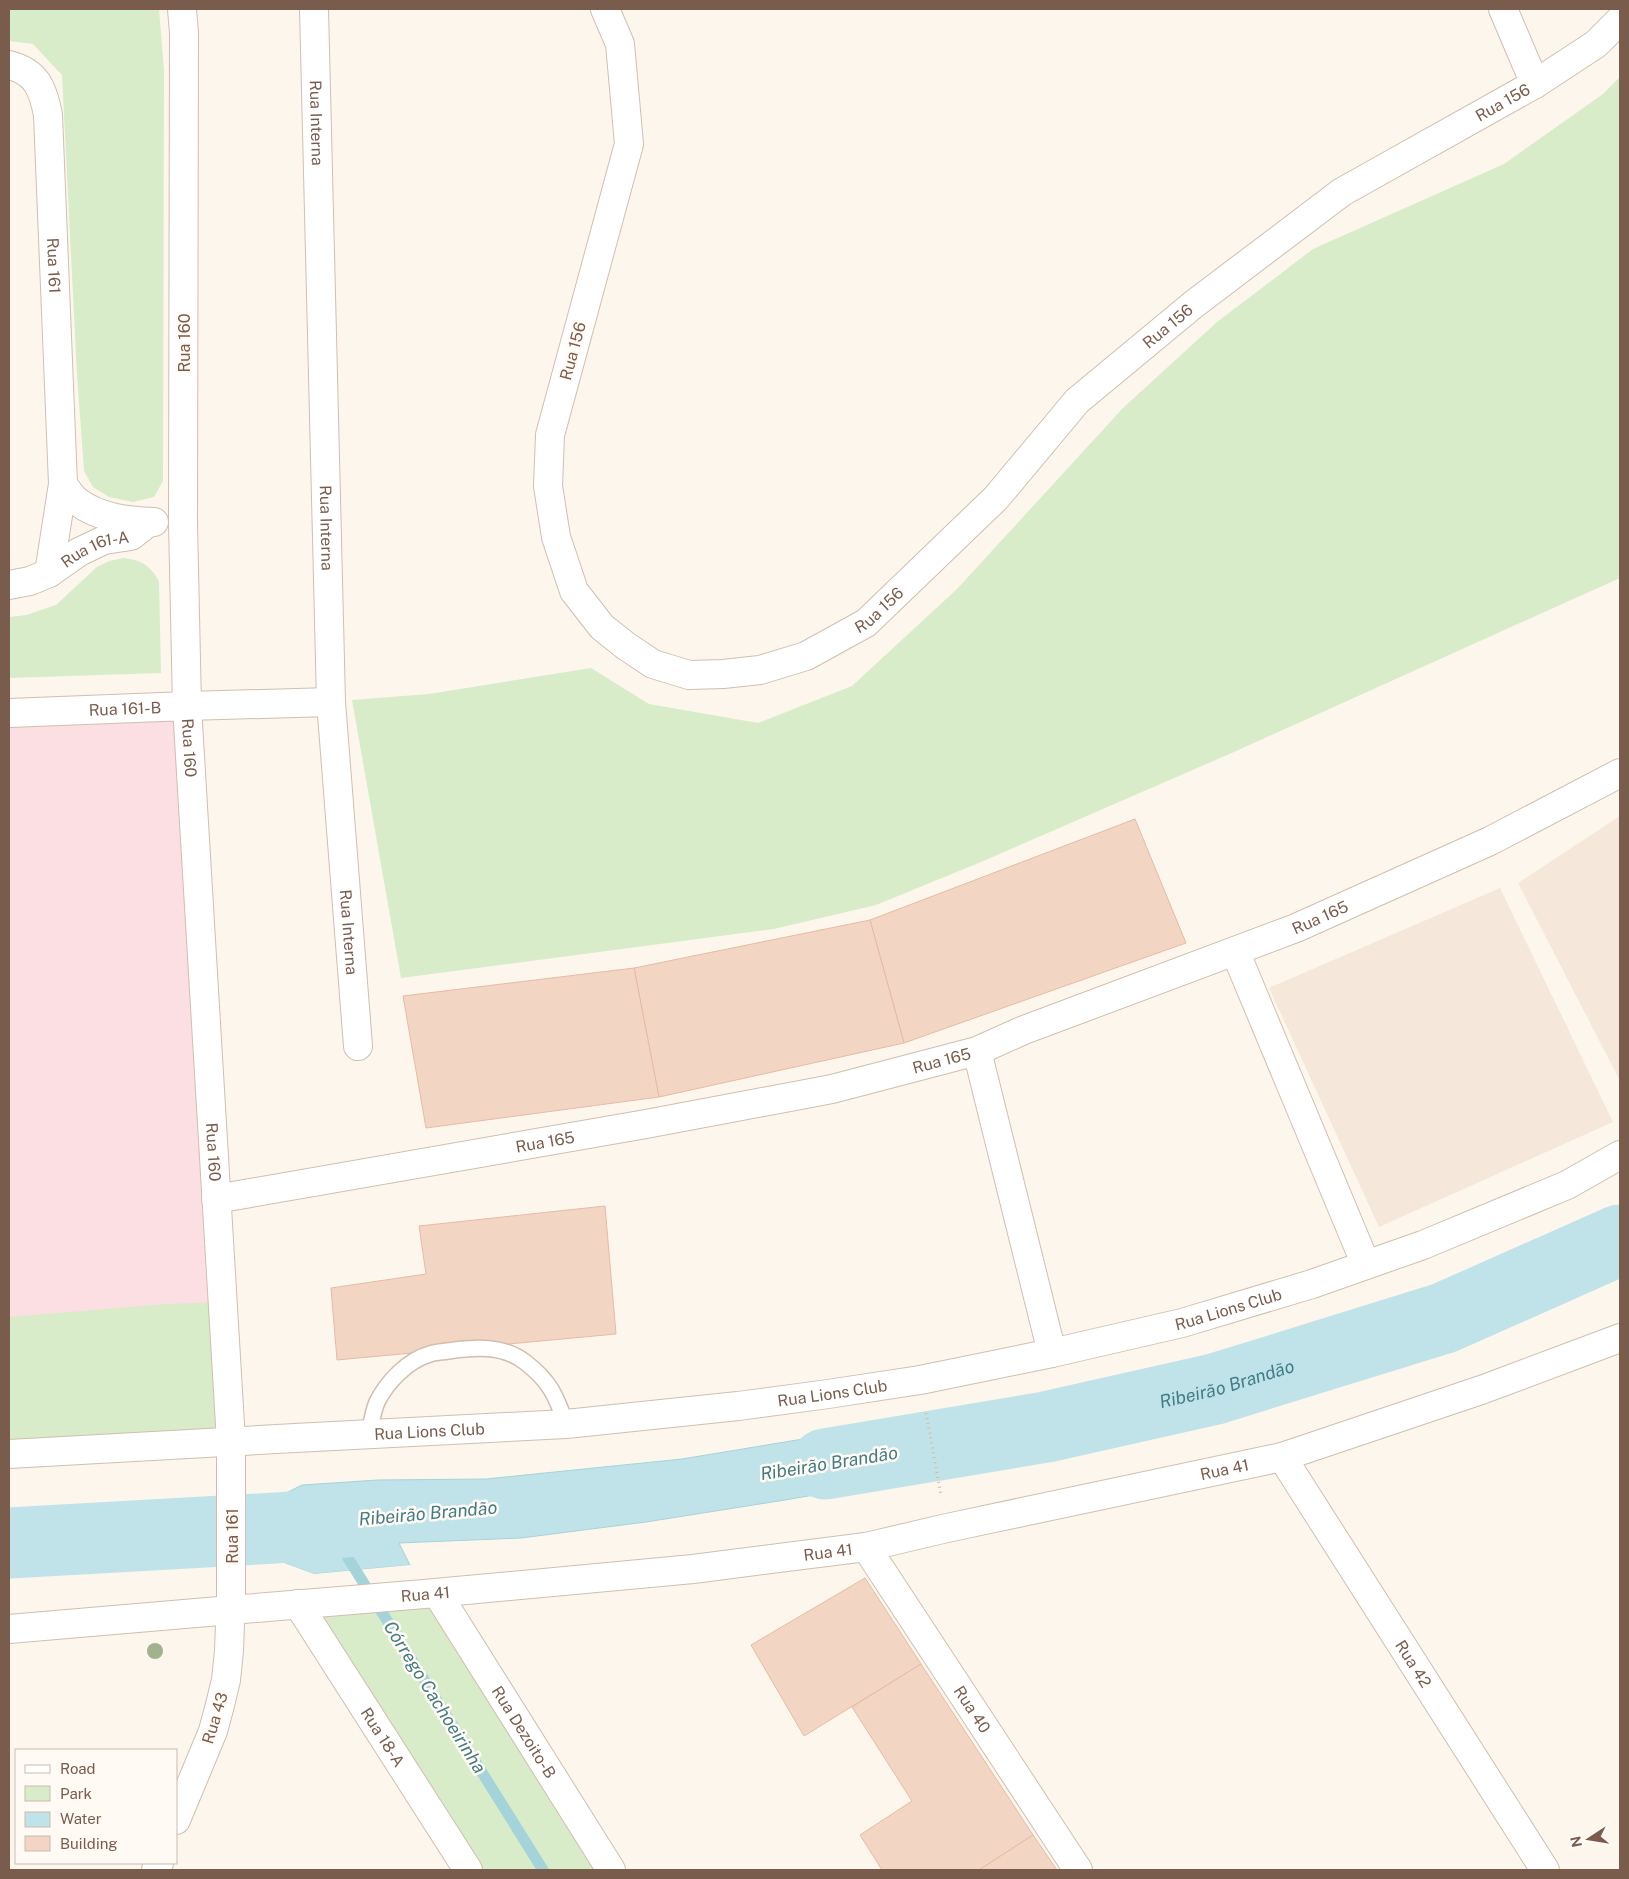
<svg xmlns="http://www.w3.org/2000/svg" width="1629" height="1879" font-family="'Public Sans',sans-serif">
<rect width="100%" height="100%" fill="#fdf6ec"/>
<g fill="#f5e8da">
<polygon points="1620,816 1620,1081 1518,883"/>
<polygon points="1500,888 1613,1122 1379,1227 1269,988"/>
</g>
<polygon fill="#fbdfe3" points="187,706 224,1302 9,1454 9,713"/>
<g fill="#d8ecc9">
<polygon points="9,9 159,9 164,70 163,481 154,497 133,502 109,497 93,487 84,471 77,375 62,75 33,44 9,41"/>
<polygon points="1620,77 1620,578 1234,752 981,862 876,905 774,929 401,978 352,700 429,694 591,668 649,704 758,723 852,686 957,589 1123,408 1217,322 1313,249 1504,164 1603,94"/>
<path d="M124 558C141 560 150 565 159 581L161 673 9 678V617L26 615 56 605 97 567 109 561Z"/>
<polygon points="224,1302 231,1441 9,1454 9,1317 166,1304"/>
<polygon points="424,1594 611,1870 468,1870 298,1604"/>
</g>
<g fill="#bfe3e8" stroke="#a5d3da">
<polygon points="918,1420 929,1475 785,1500 646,1522 521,1538 399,1543 410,1565 314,1574 276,1560 270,1501 302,1485 378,1480 486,1479 682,1459"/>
<polygon points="194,1502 197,1558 9,1572 9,1517"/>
</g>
<g fill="#fdf6ec">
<polygon points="270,1498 276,1560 314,1574 410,1565 411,1567 314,1576 275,1562 267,1501"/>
<polygon points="194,1500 197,1502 199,1558 197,1561"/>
</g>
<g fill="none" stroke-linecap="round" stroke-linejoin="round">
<polyline stroke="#a5d3da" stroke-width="11" points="348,1558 543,1870"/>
<g stroke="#bfe3e8" stroke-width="71">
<path id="s1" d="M825 1464 1046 1427 1215 1389 1444 1318 1620 1240"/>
<polyline points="9,1543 276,1528 371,1520"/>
</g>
</g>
<g fill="#f3d5c3" stroke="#e6bba3">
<polygon points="1135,819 1186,943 904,1043 870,920"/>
<polygon points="870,920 904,1043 659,1097 634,968"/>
<polygon points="634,968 659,1097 426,1128 403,996"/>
<polygon points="605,1206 616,1334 337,1360 331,1288 426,1274 419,1226"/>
<polygon points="865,1578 921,1664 804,1736 751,1645"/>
<polygon points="921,1664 1033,1835 979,1870 882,1870 860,1835 912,1801 852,1707"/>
<polygon points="1033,1835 1057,1870 979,1870"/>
</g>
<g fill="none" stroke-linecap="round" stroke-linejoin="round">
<g stroke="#d1beb0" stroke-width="18">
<path id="service" d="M369 1435C371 1424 373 1411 377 1402 387 1382 408 1360 430 1354 435 1352 442 1352 448 1351 475 1347 503 1345 525 1362 550 1381 556 1396 566 1424"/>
</g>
<g stroke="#d1beb0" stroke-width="30">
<g id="minor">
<polyline points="182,9 184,33 183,523 187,706 331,702"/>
<path id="s2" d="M314 9 331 702 358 1046"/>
<path id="s3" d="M605 9 620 44 629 144 550 435 548 486 556 537 574 591 602 627 626 646 653 664 689 675 723 674 760 670 806 656 866 623 996 498 1077 401 1194 304 1342 192 1535 84 1596 44 1620 20"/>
<polyline points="1503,9 1535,84"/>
<path id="s4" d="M9 65C37 72 43 89 48 115L63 484 49 573"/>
<path d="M63 484C67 490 72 498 78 502 99 518 128 521 154 522"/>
<path id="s5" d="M9 585 30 581 49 573 79 552 104 540 131 536 149 522"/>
<polyline points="1235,951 1366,1265"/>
<polyline points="977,1051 1052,1353"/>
<path id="s6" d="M216 1199 646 1124 832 1089 977 1051 1024 1030 1296 928 1490 841 1620 773"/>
<path id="s7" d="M9 1454 295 1438 566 1424 738 1406 828 1394 920 1380 1052 1353 1182 1323 1312 1284 1423 1245 1567 1185 1620 1155"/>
<path id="s8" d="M1282 1457 1545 1870"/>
<path id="s9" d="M437 1593 611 1870"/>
<path id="s10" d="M298 1604 468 1870"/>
<path id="s11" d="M231 1610 424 1594 693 1569 866 1547 947 1528 1282 1457 1484 1389 1620 1338"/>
</g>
</g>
<g stroke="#d1beb0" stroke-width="30">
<g id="tertiary">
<path id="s12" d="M9 713 187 706 231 1441V1595L229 1651 226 1680 220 1705 213 1731 176 1820"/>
<path id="s13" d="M866 1547 1078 1870"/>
<polyline points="9,1629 231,1610"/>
<polyline points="156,1870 159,1863"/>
</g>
</g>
<polyline stroke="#d9b8a5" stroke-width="3" stroke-dasharray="1 4" stroke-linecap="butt" points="926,1413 941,1495"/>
<use href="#service" stroke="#fff" stroke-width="15"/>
<use href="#minor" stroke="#fff" stroke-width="28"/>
<use href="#tertiary" stroke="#fff" stroke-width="28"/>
</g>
<circle fill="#a0b28e" cx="155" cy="1651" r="8"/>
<g text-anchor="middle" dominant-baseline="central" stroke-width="5" stroke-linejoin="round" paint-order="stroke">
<g font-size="16" fill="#7a5c4d" stroke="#fffaf3">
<text stroke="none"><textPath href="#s3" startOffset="1762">Rua 156</textPath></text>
<text stroke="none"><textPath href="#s2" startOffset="114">Rua Interna</textPath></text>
<text stroke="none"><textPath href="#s4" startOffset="219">Rua 161</textPath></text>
<text stroke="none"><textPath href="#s3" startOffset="1358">Rua 156</textPath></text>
<text transform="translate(184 343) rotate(-90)">Rua 160</text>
<text transform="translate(573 351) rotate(-75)">Rua 156</text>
<text stroke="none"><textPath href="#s2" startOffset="519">Rua Interna</textPath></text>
<text stroke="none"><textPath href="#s5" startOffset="95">Rua 161-A</textPath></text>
<text stroke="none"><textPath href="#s3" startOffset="952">Rua 156</textPath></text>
<text stroke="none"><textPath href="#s12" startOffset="116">Rua 161-B</textPath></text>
<text stroke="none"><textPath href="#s12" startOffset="220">Rua 160</textPath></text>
<text stroke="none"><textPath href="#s6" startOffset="1144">Rua 165</textPath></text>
<text stroke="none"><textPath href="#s2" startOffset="924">Rua Interna</textPath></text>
<text stroke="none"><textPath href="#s6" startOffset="739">Rua 165</textPath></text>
<text stroke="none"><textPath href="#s6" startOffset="334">Rua 165</textPath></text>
<text stroke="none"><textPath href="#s12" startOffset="625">Rua 160</textPath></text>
<text stroke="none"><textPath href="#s7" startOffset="1231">Rua Lions Club</textPath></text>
<text stroke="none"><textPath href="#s7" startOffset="826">Rua Lions Club</textPath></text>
<text stroke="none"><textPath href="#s7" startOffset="421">Rua Lions Club</textPath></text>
<text stroke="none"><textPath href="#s11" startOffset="1005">Rua 41</textPath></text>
<text transform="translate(232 1536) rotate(-90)">Rua 161</text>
<text stroke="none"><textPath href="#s11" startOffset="600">Rua 41</textPath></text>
<text stroke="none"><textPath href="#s11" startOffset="195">Rua 41</textPath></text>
<text stroke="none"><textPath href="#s8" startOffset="245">Rua 42</textPath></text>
<text stroke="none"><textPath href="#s13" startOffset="194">Rua 40</textPath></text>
<text transform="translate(215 1718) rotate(-73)">Rua 43</text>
<text stroke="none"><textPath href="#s9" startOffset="164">Rua Dezoito-B</textPath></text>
<text stroke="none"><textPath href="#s10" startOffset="158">Rua 18-A</textPath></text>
</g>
<g font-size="18" font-style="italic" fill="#437c86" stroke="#fffaf3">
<text stroke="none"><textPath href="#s1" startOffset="410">Ribeirão Brandão</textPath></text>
<text transform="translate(829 1463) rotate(-9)">Ribeirão Brandão</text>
<text transform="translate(428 1513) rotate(-5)">Ribeirão Brandão</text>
<text transform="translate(435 1697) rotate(58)">Córrego Cachoeirinha</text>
</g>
</g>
<rect width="1629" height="1879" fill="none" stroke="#7a5c4d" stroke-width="20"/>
<rect x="15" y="1749" width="162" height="115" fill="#fffaf3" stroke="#cabbb1"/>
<rect x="25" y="1765" width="25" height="8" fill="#ffffff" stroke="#cabbb1"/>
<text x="60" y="1774" font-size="15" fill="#7a5c4d">Road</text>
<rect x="25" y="1786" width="25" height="15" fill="#d8ecc9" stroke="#cabbb1"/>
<text x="60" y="1799" font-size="15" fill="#7a5c4d">Park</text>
<rect x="25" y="1812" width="25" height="15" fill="#bfe3e8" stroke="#cabbb1"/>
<text x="60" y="1824" font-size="15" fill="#7a5c4d">Water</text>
<rect x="25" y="1836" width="25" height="15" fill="#f3d5c3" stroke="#cabbb1"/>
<text x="60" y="1849" font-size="15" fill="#7a5c4d">Building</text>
<g transform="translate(1589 1839) rotate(258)" stroke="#fffaf3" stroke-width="4" paint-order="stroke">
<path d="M0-4L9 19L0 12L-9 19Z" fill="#7a5c4d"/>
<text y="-8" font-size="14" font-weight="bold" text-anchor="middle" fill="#7a5c4d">N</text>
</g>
</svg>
